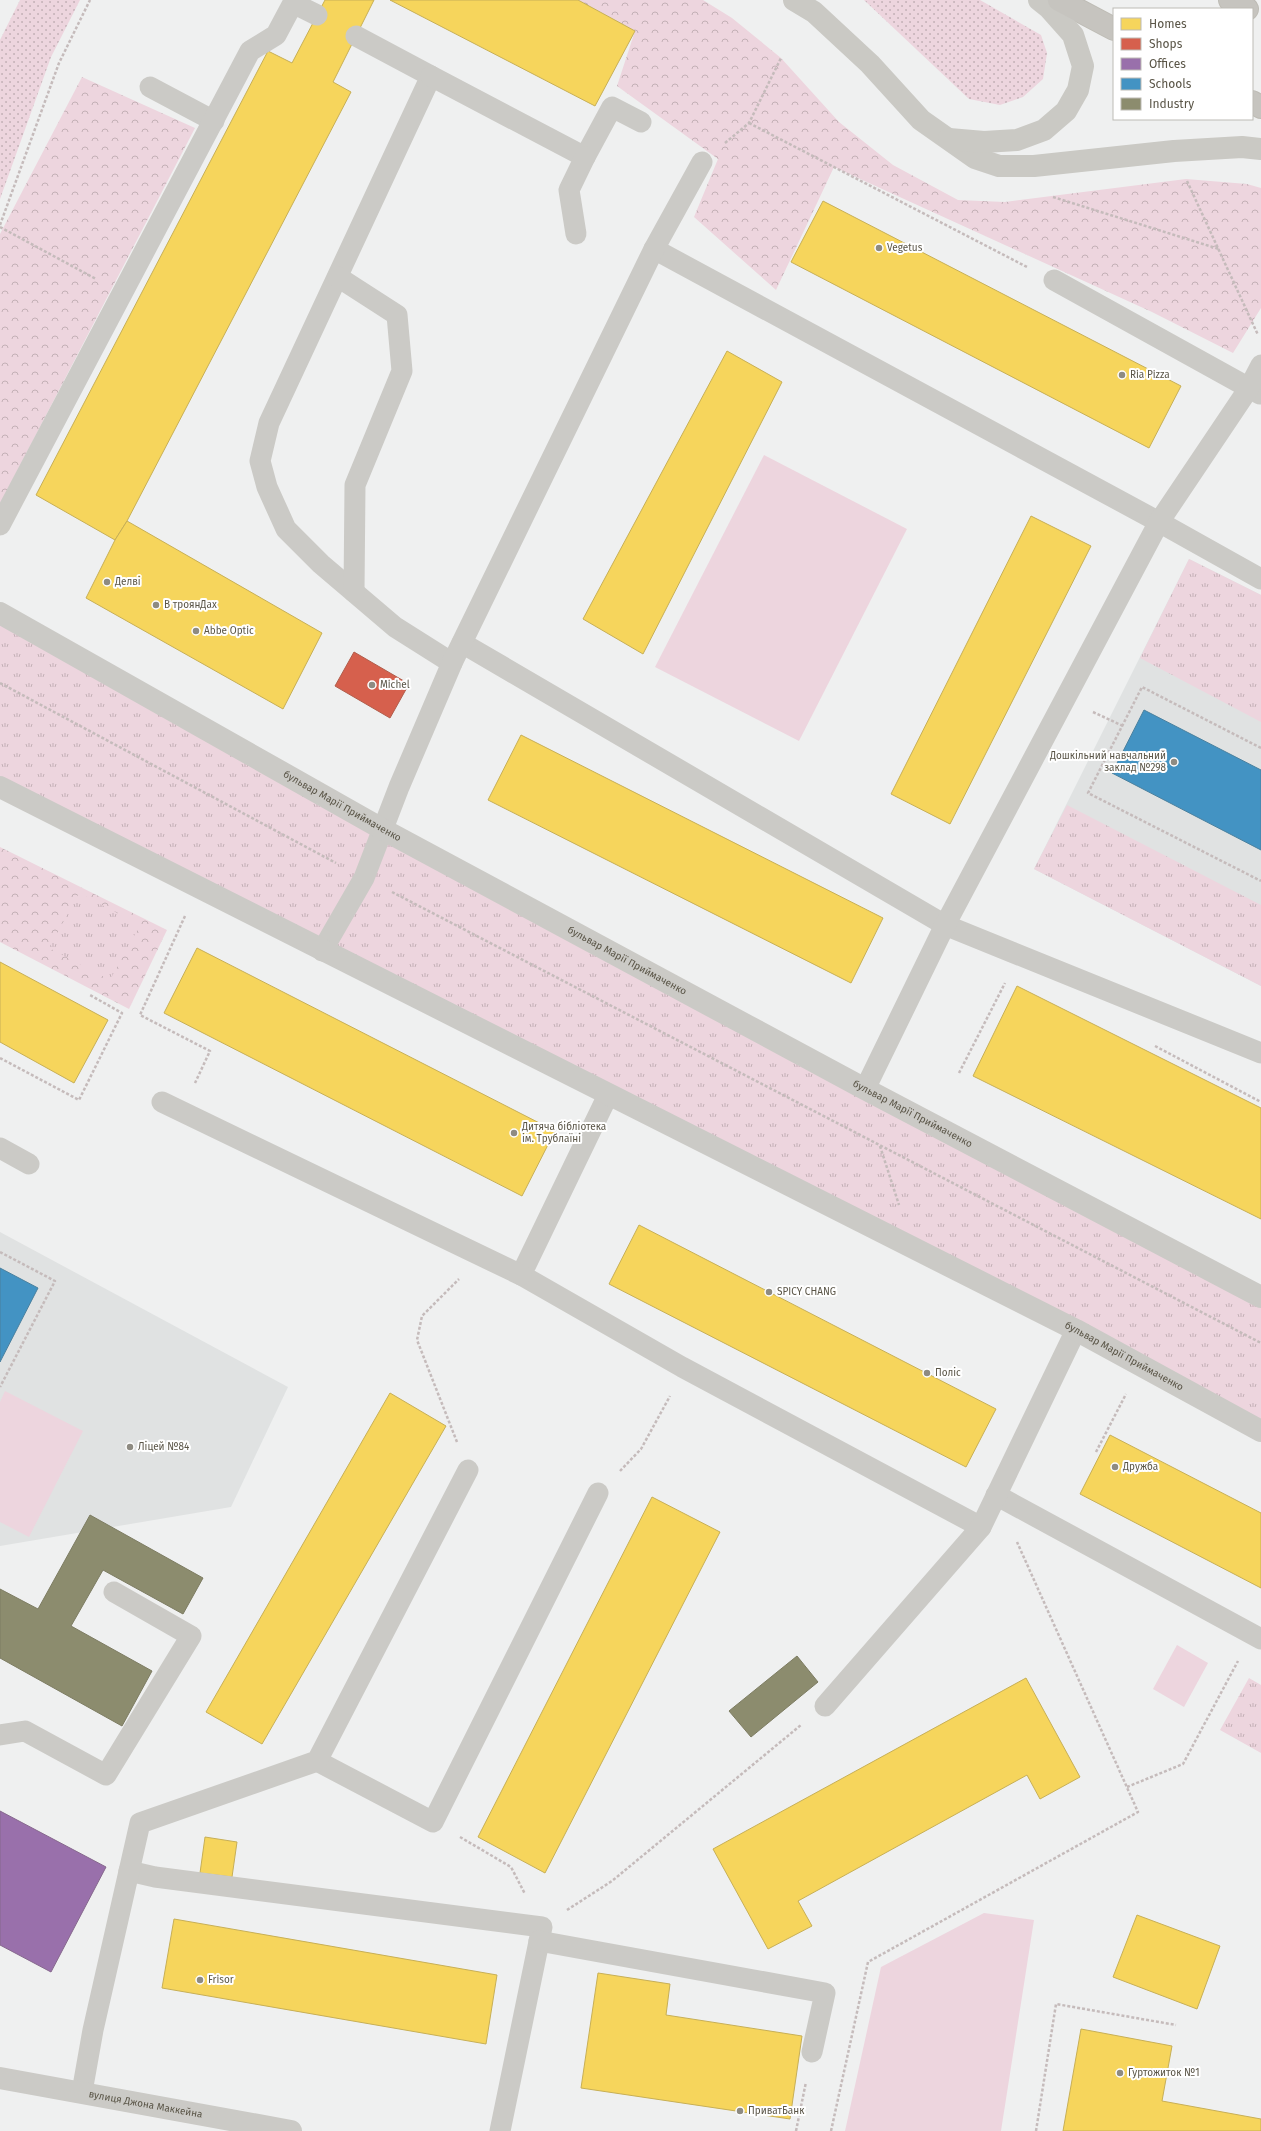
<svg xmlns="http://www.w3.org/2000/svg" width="1261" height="2131" font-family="'Fira Sans',sans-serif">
<defs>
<pattern id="grass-dots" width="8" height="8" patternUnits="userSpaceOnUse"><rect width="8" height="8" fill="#edd5de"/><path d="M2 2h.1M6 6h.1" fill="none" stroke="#c3b0b6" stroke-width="1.8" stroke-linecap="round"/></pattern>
<pattern id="forest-crowns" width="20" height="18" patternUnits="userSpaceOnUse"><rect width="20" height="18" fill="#edd5de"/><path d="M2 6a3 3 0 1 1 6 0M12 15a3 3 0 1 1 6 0" fill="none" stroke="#c3b0b6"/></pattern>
<pattern id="park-tufts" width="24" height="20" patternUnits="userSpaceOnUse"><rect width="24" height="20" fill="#edd5de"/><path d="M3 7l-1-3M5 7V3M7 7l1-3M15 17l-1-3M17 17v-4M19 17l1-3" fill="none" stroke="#c3b0b6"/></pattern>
</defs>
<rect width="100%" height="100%" fill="#eff0f0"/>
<g fill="#e0e2e2">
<polygon points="1189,559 1261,595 1261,986 1034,869"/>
<polygon points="0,1232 288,1387 231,1507 0,1546"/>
</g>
<g fill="url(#grass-dots)">
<polygon points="20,0 80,0 51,57 0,199 0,40"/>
<polygon points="864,0 980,0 1041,35 1047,53 1043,79 1023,97 1000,105 969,99"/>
</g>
<g fill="url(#forest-crowns)">
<polygon points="578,0 703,0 732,18 781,58 839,122 893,165 958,200 1005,202 1186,179 1247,184 1261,188 1261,308 1233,353 1152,312 834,167 776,290 694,217 718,159 617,86 635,31"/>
<polygon points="82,77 195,128 0,504 0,234"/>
<polygon points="0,847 167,930 129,1009 0,942"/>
</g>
<g fill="url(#park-tufts)">
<polygon points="1189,559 1261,595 1261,722 1140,658"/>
<polygon points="0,613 1261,1297 1261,1431 0,787"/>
<polygon points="1067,805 1261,905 1261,986 1034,869"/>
<polygon points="79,893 140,925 110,980 49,948"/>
<polygon points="1249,1678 1261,1685 1261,1753 1220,1730"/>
</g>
<g fill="#edd5de">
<polygon points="764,455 907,529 799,741 655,667"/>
<polygon points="5,1391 83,1431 29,1537 0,1522 0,1402"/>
<polygon points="1177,1645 1208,1663 1184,1707 1153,1689"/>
<polygon points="984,1913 1034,1920 1001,2131 845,2131 881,1967"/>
</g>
<g fill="#f6d55c" stroke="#c7af56">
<polygon points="325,0 374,0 333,82 351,92 127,521 115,540 36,495 268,51 292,63"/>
<polygon points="390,0 578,0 635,31 595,106"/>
<polygon points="823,201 1181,386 1149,448 791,262"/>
<polygon points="727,351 782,382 643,654 583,619"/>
<polygon points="1031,516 1091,546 950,824 891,794"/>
<polygon points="127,521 322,633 283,709 86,598 115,540"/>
<polygon points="521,735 883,918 851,983 488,800"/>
<polygon points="197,948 555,1131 522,1196 164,1013"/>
<polygon points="0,962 108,1020 74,1083 0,1042"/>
<polygon points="1017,986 1261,1108 1261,1219 973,1076"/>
<polygon points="639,1225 996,1409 966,1467 609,1284"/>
<polygon points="390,1393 446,1426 262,1744 206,1712"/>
<polygon points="1110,1435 1261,1513 1261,1588 1080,1494"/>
<polygon points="652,1497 720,1532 545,1873 478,1837"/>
<polygon points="1026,1678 1080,1777 1040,1799 1027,1775 798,1901 812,1926 768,1949 713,1849"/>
<polygon points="205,1837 237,1842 232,1877 200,1873"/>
<polygon points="1137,1915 1220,1946 1197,2009 1113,1977"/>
<polygon points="174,1919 497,1975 486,2044 162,1988"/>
<polygon points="598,1973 670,1984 666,2015 802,2036 790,2119 581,2088"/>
<polygon points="1081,2029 1172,2046 1162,2101 1261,2119 1261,2131 1063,2131"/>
</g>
<polygon fill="#d6604d" stroke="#b15d4b" points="354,652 409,684 390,718 335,686"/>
<polygon fill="#9970ab" stroke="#86688d" points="0,1811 106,1867 51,1972 0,1945"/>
<g fill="#4393c3" stroke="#4a809e">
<polygon points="1144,710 1261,770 1261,850 1112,773"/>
<polygon points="0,1268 38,1288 0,1362"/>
</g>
<g fill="#8c8c6e" stroke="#7d7c62">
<polygon points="90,1515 203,1578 183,1614 103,1570 71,1626 152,1671 122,1726 0,1658 0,1589 38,1609"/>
<polygon points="797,1656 818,1682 751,1737 729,1711"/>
</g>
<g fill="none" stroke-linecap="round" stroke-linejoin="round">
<g stroke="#bebcb5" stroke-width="24">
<g id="trunk">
<polyline points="1059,0 1114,29"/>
<polyline points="1230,0 1247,9"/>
<polyline points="1252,102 1261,107"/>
</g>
</g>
<g stroke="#c5bbbb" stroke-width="2.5" stroke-dasharray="3 2" stroke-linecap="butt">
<polyline points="749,123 1027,267"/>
<polyline points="725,143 749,123 781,58"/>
<polyline points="1187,181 1258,335"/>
<polyline points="1053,197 1219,249"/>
<polyline points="0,225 59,63 90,0"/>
<polyline points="0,227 96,279"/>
<polyline points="0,683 336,863"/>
<polyline points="1093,712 1123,726"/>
<polyline points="1261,748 1142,687 1088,793 1261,881"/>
<polyline points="392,892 1261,1343"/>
<polyline points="185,916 140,1015 210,1051 195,1083"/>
<polyline points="1155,1046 1261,1102"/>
<polyline points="0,1058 79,1100 122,1013 90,995"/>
<polyline points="959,1073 1005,983"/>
<polyline points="880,1146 899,1205"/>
<polyline points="0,1252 55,1281 0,1387"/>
<polyline points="457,1442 417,1340 422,1316 459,1279"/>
<polyline points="1096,1452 1126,1394"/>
<polyline points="620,1471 641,1449 670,1396"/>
<polyline points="1127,1787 1183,1764 1238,1661"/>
<polyline points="460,1837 511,1867 525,1894"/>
<polyline points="567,1910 612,1881 801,1725"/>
<polyline points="796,2131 806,2082"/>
<polyline points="831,2131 868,1962 1138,1812 1017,1542"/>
<polyline points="1036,2131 1056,2004 1176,2025"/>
</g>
<g stroke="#cbcac6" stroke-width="21">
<polyline points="356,36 431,76 269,423 260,461 267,487 286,529 321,564 395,627 452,663"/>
<polyline points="431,76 585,157 612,107 641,122"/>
<polyline points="150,87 214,121"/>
<polyline points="576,234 569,190 585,157"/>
<polyline points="654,249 1159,522 1261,579"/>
<polyline points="338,277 397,315 402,371 355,485 354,592"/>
<polyline points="1054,280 1260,394"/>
<polyline points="0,525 250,51 276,35 293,3 317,15"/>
<polyline points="462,643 945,925 1261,1053"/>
<polyline points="322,951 364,878 399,787 452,663 654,249 702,162"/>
<polyline points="865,1089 945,925 1159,522 1249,388 1261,365"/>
<polyline points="608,1095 521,1275 682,1367 981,1527"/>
<polyline points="162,1102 521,1275"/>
<polyline points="0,1148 29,1164"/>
<polyline points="996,1495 1261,1639"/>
<polyline points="825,1706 981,1527 1076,1330"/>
<polyline points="0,1735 25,1731 106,1775 191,1636 114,1592"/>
<polyline points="317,1761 433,1822 598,1493"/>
<polyline points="129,1871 155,1877 542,1927 500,2131"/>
<polyline points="539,1941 825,1993 812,2052"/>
<polyline points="82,2092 93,2030 140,1823 317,1761 468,1470"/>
</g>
<g stroke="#cbcac6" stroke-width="22">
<path id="s1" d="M0 613 384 830 865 1089 1261 1297"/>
<path id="s2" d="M0 787 1076 1330 1261 1431"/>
</g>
<path stroke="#cbcac6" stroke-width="22" id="s3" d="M0 2078 291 2131"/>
<g stroke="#cac9c4" stroke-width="22">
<polyline points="794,0 814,12 870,64 921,120 975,158 999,166 1034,166 1174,151 1242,147 1261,149"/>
<polyline points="949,139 984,142 1017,140 1044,130 1066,111 1078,90 1083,66 1073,35 1049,8 1039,0"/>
</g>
<use href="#trunk" stroke="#c6c4bf" stroke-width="22"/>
</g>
<g fill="#8e8b82" stroke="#fff" stroke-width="1.5">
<circle cx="879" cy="248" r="4"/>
<circle cx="1122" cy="375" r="4"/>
<circle cx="107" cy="582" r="4"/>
<circle cx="156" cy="605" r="4"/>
<circle cx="196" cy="631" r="4"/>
<circle cx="372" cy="685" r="4"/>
<circle cx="1174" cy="762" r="4"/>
<circle cx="514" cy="1133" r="4"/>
<circle cx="769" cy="1292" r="4"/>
<circle cx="927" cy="1373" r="4"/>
<circle cx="130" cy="1447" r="4"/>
<circle cx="1115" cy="1467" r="4"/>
<circle cx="200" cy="1980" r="4"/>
<circle cx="1120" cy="2073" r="4"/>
<circle cx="740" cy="2111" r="4"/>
</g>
<g text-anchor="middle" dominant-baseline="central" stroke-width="4" stroke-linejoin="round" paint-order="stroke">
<g font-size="10" fill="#5a5547" stroke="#fff" text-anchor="start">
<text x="887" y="248">Vegetus</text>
<text x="1130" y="375">Ria Pizza</text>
<text x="115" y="582">Делві</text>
<text x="164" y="605">В троянДах</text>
<text x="204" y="631">Abbe Optic</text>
<text x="380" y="685">Michel</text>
<text x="1166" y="756" text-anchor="end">Дошкільний навчальний<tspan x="1166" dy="12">заклад №298</tspan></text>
<text x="522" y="1127">Дитяча бібліотека<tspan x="522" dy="12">ім. Трублаїні</tspan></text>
<text x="777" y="1292">SPICY CHANG</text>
<text x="935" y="1373">Поліс</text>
<text x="138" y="1447">Ліцей №84</text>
<text x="1123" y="1467">Дружба</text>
<text x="208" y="1980">Frisor</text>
<text x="1128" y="2073">Гуртожиток №1</text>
<text x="748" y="2111">ПриватБанк</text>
</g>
<g font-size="10" fill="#5a5547" stroke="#fff">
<text stroke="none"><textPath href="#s1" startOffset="393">бульвар Марії Приймаченко</textPath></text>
<text stroke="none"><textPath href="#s1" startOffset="717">бульвар Марії Приймаченко</textPath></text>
<text stroke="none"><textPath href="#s1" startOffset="1041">бульвар Марії Приймаченко</textPath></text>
<text stroke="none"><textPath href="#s2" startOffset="1260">бульвар Марії Приймаченко</textPath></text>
<text stroke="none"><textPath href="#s3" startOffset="148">вулиця Джона Маккейна</textPath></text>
</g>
</g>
<rect x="1113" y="8" width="140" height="112" fill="#ffffff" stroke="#bdbbb5"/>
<rect x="1121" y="18" width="20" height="12" fill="#f6d55c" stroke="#bdbbb5"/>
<text x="1149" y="28" font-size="12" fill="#5a5547">Homes</text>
<rect x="1121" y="38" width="20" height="12" fill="#d6604d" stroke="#bdbbb5"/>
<text x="1149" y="48" font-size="12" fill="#5a5547">Shops</text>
<rect x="1121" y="58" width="20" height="12" fill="#9970ab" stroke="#bdbbb5"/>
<text x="1149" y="68" font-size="12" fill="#5a5547">Offices</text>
<rect x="1121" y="78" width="20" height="12" fill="#4393c3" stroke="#bdbbb5"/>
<text x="1149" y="88" font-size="12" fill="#5a5547">Schools</text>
<rect x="1121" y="98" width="20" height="12" fill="#8c8c6e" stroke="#bdbbb5"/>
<text x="1149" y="108" font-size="12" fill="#5a5547">Industry</text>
</svg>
